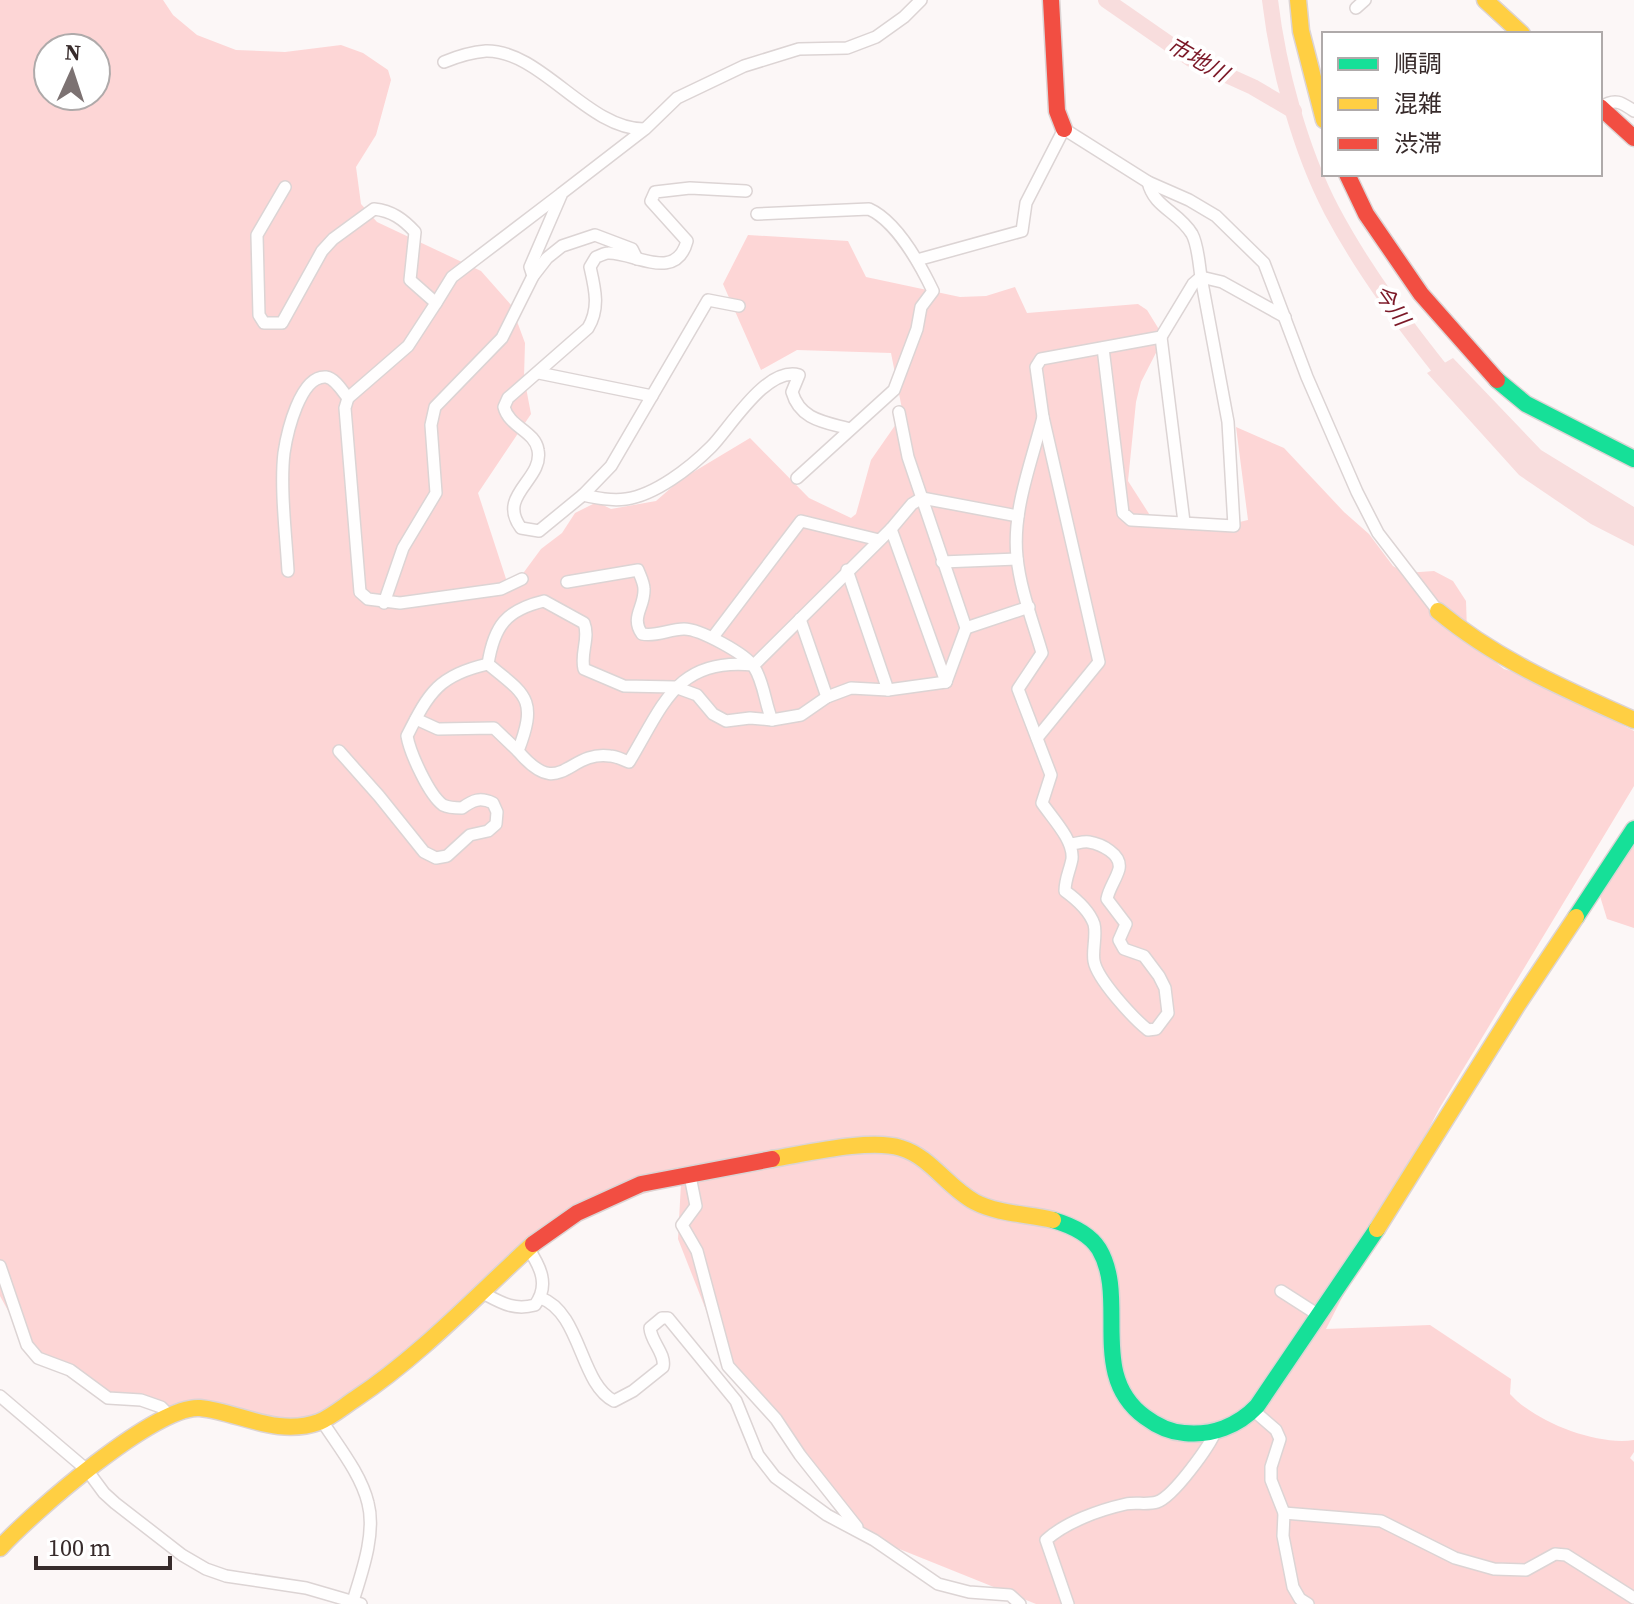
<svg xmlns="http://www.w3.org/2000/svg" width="1634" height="1604" font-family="'Source Serif 4','Noto Sans JP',serif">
<rect width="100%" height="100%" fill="#fcf7f7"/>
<g fill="#fdd6d6" fill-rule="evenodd">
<path d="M0 0H163L173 15 197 35 236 50 285 52 341 45 363 53 388 70 391 80 376 135 356 167 361 204 377 222 481 271 511 305 525 343 524 377 531 414 478 493 510 591 541 549 562 533 575 513 597 502 611 509 656 501 680 480 750 438 809 498 851 518 856 514 871 460 903 414 891 353 797 350 761 370 723 284 748 235 848 241 866 277 960 297 986 296 1015 287 1027 313 1138 304 1147 310 1160 331V345L1141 382 1136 402 1128 481 1153 520 1227 525 1248 520 1236 427 1284 448 1344 512 1369 534 1393 566 1405 573 1434 571 1453 581 1466 601 1467 631 1485 654 1504 669 1531 677 1634 731V786L1439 1109 1326 1329 1430 1325 1511 1379 1510 1394C1535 1422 1597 1446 1634 1440V1452L1630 1458 1634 1462V1604H1036L862 1534 728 1366 678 1239 681 1183 577 1213 322 1421 167 1414 96 1390 27 1345 0 1296ZM48 48H96V96H48Z"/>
<polygon points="1634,844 1634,928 1607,919 1600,896"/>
</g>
<polygon fill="#f8dddd" points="1453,358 1541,450 1634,507 1634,546 1591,524 1519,475 1427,373"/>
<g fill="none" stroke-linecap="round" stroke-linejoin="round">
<g stroke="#f8dddd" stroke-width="16">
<polyline points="1106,0 1191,59 1253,87 1294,111"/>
<path d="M1270 0C1278 68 1300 150 1332 211 1365 273 1407 328 1451 383"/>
</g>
<g stroke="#dcd4d4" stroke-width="14">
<g id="street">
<polyline points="1356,8 1365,0"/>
<path d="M444 62C456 57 473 52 486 51 541 50 587 129 644 129"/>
<path d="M1601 107C1615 98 1621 102 1634 111"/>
<path d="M285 187 257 235 259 315 264 323H282L322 251 333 239 374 209C392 211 403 219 415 232L410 280 436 303 408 346 348 398 345 408 360 592 368 599 400 603 501 589 522 579"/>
<path d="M757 214 869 209C896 221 920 264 933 291L921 307 917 329 894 390 797 478"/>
<polyline points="917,260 1022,231 1026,203 1064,129 1148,182 1189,200 1216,216 1264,263 1307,377 1357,492 1378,533 1438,611"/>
<polyline points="533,276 530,267 562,193 645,129 677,98 744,66 799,49 847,48 876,37 904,17 921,0"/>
<polyline points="436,303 452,277 561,194"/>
<path d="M739 306 708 300 611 466 583 495 539 531 521 528C496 495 544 480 538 450 535 431 509 427 504 407L508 398 588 328C600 308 595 289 590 267L596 257C600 256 604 253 608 253 634 252 676 283 687 241L651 201 655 192 690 188 746 191"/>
<polyline points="1161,337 1184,522"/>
<polyline points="1103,348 1123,513 1131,520 1234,526 1228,422 1201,277 1222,282 1285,317"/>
<polyline points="539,373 652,396"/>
<polyline points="899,412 908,457 966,628 946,682"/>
<path d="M1043 417C1032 461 1012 510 1017 557 1020 589 1033 622 1042 653L1018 689 1051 775 1042 803C1052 818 1074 840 1072 859 1070 870 1065 879 1065 891 1076 899 1089 910 1094 924 1097 935 1092 950 1094 961 1097 979 1133 1018 1148 1030L1156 1029 1168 1013 1165 988 1159 976 1144 956 1124 949 1119 940 1126 924 1107 899C1109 888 1116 880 1119 869 1122 854 1101 844 1089 842 1083 841 1075 844 1070 844"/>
<path d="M583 495C597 498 611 501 626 499 655 495 690 468 711 447 730 428 766 366 799 375L792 392C800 420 825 422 850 429"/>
<polyline points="891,529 946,682"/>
<polyline points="942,562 1017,559"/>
<polyline points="847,570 888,690"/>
<path d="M288 571C286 536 280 487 284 453 287 433 300 375 326 377 335 378 343 392 348 398"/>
<path d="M567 582 638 570C640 575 644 583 644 589 645 607 630 617 642 634 657 637 669 629 684 629 700 629 746 654 754 667 764 682 765 704 772 720L801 715 827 697 851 688 888 690 946 682"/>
<polyline points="384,603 403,548 436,493 431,425 435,407 502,338 533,276 547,258 562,246 595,235 632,249 637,259"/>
<polyline points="800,619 827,697"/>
<polyline points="966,628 1029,607"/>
<polyline points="713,637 801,521 879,540"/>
<path d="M488 664C526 695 538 699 518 751 561 802 567 750 610 756 616 756 623 760 629 762 663 706 676 657 753 665"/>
<path d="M488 664C494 626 506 610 544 601L584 623C590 638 580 653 584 669L624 686 675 687 697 695 713 714 726 721 750 718 772 720"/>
<polyline points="754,665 891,529 912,504 922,498 1018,516"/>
<polyline points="416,719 438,729 494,728 518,751"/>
<path d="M1037 738 1099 662 1043 417 1036 367 1041 359 1161 337 1193 284 1201 277C1199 264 1198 245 1192 234 1178 211 1154 208 1148 182"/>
<path d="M339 751 379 796 424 852 436 858 447 856 470 835 488 831 496 824 497 812 493 803C480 797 473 800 462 808 455 808 449 808 443 805 429 795 410 753 407 736 429 692 439 675 488 664"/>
<polyline points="690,1176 696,1206 682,1225 697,1251 728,1366 776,1419 800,1455 857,1527"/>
<polyline points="0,1266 27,1345 38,1358 70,1370 108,1398 141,1400 161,1407 168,1414"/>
<polyline points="1281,1291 1320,1316"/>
<path d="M481 1292C500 1302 513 1311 535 1305 550 1285 540 1266 528 1248"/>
<path d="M541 1298C581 1313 580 1384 614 1401L633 1391 663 1367C666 1354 651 1342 650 1328L662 1318H668L736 1401 758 1455 775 1477 827 1515 874 1540 938 1584 969 1592 1010 1595 1020 1604"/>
<polyline points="0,1396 87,1470 104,1493 115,1503 182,1555 206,1569 226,1576 306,1588 361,1604"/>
<polyline points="1253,1410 1276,1430 1280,1439 1271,1467 1271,1480 1284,1513 1283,1536 1293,1587 1300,1599 1308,1604"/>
<path d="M322 1421C338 1446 361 1474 368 1503 376 1533 362 1572 353 1601"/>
<polyline points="1284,1513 1381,1521 1455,1558 1494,1569 1526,1570 1555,1554 1566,1555 1634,1598"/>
<path d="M1068 1604 1046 1540C1066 1522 1099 1510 1126 1504 1135 1502 1148 1505 1157 1502 1173 1497 1210 1446 1216 1430"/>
</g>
</g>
<g stroke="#dcd4d4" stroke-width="19">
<g id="fast">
<polyline points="1497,380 1526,404 1634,459"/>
<polyline points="1576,917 1634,829"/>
<path d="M1053 1220C1070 1225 1089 1233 1099 1249 1129 1299 1087 1375 1145 1417 1157 1426 1169 1432 1184 1433 1212 1436 1238 1426 1257 1406L1377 1229"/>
</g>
</g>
<g stroke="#dcd4d4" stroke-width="19">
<g id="slow">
<polyline points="1298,0 1301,31 1324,120"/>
<polyline points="1485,0 1522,34"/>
<path d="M1438 611C1497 660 1565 689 1634 720"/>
<path d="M772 1159C804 1154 870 1138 901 1148 931 1157 947 1187 975 1202 998 1214 1028 1214 1053 1220"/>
<polyline points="1377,1229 1518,1004 1576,917"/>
<path d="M0 1548C31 1514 156 1404 200 1408 239 1412 277 1437 319 1422 331 1417 343 1407 355 1399 420 1356 475 1297 533 1244"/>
</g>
</g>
<g stroke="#dcd4d4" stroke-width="19">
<g id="jam">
<polyline points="1051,0 1057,111 1064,129"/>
<polyline points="1600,107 1634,138"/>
<polyline points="1347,174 1366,214 1421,294 1497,380"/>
<polyline points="533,1244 577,1213 641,1184 772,1159"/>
</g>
</g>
<use href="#street" stroke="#fffefe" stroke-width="11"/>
<use href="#fast" stroke="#16e098" stroke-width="16"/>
<use href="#slow" stroke="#ffcf43" stroke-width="16"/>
<use href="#jam" stroke="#f24e42" stroke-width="16"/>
</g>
<g text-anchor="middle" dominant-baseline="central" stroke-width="8" stroke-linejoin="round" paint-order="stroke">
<g font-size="22" font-style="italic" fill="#7b1827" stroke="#fff">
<text transform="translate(1198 59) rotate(30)">市地川</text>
<text transform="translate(1392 305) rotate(55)">今川</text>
</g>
</g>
<rect x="1322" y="32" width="280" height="144" fill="#ffffff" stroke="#afaaaa" stroke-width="2"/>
<rect x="1338" y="58" width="40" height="12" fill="#16e098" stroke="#afaaaa" stroke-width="2"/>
<text x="1394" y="72" font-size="24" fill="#372b2b">順調</text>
<rect x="1338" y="98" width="40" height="12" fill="#ffcf43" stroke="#afaaaa" stroke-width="2"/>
<text x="1394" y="112" font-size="24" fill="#372b2b">混雑</text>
<rect x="1338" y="138" width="40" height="12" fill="#f24e42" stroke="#afaaaa" stroke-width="2"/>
<text x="1394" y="152" font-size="24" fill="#372b2b">渋滞</text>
<g transform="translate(72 72) rotate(3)"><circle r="38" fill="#ffffff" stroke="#afaaaa" stroke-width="2"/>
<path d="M0-6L14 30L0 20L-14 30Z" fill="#7c7272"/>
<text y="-12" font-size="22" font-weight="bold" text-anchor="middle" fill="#372b2b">N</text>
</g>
<path d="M36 1556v12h134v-12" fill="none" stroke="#372b2b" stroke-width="4"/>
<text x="48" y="1556" font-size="24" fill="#372b2b" stroke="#ffffff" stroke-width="6" paint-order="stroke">100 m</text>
</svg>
